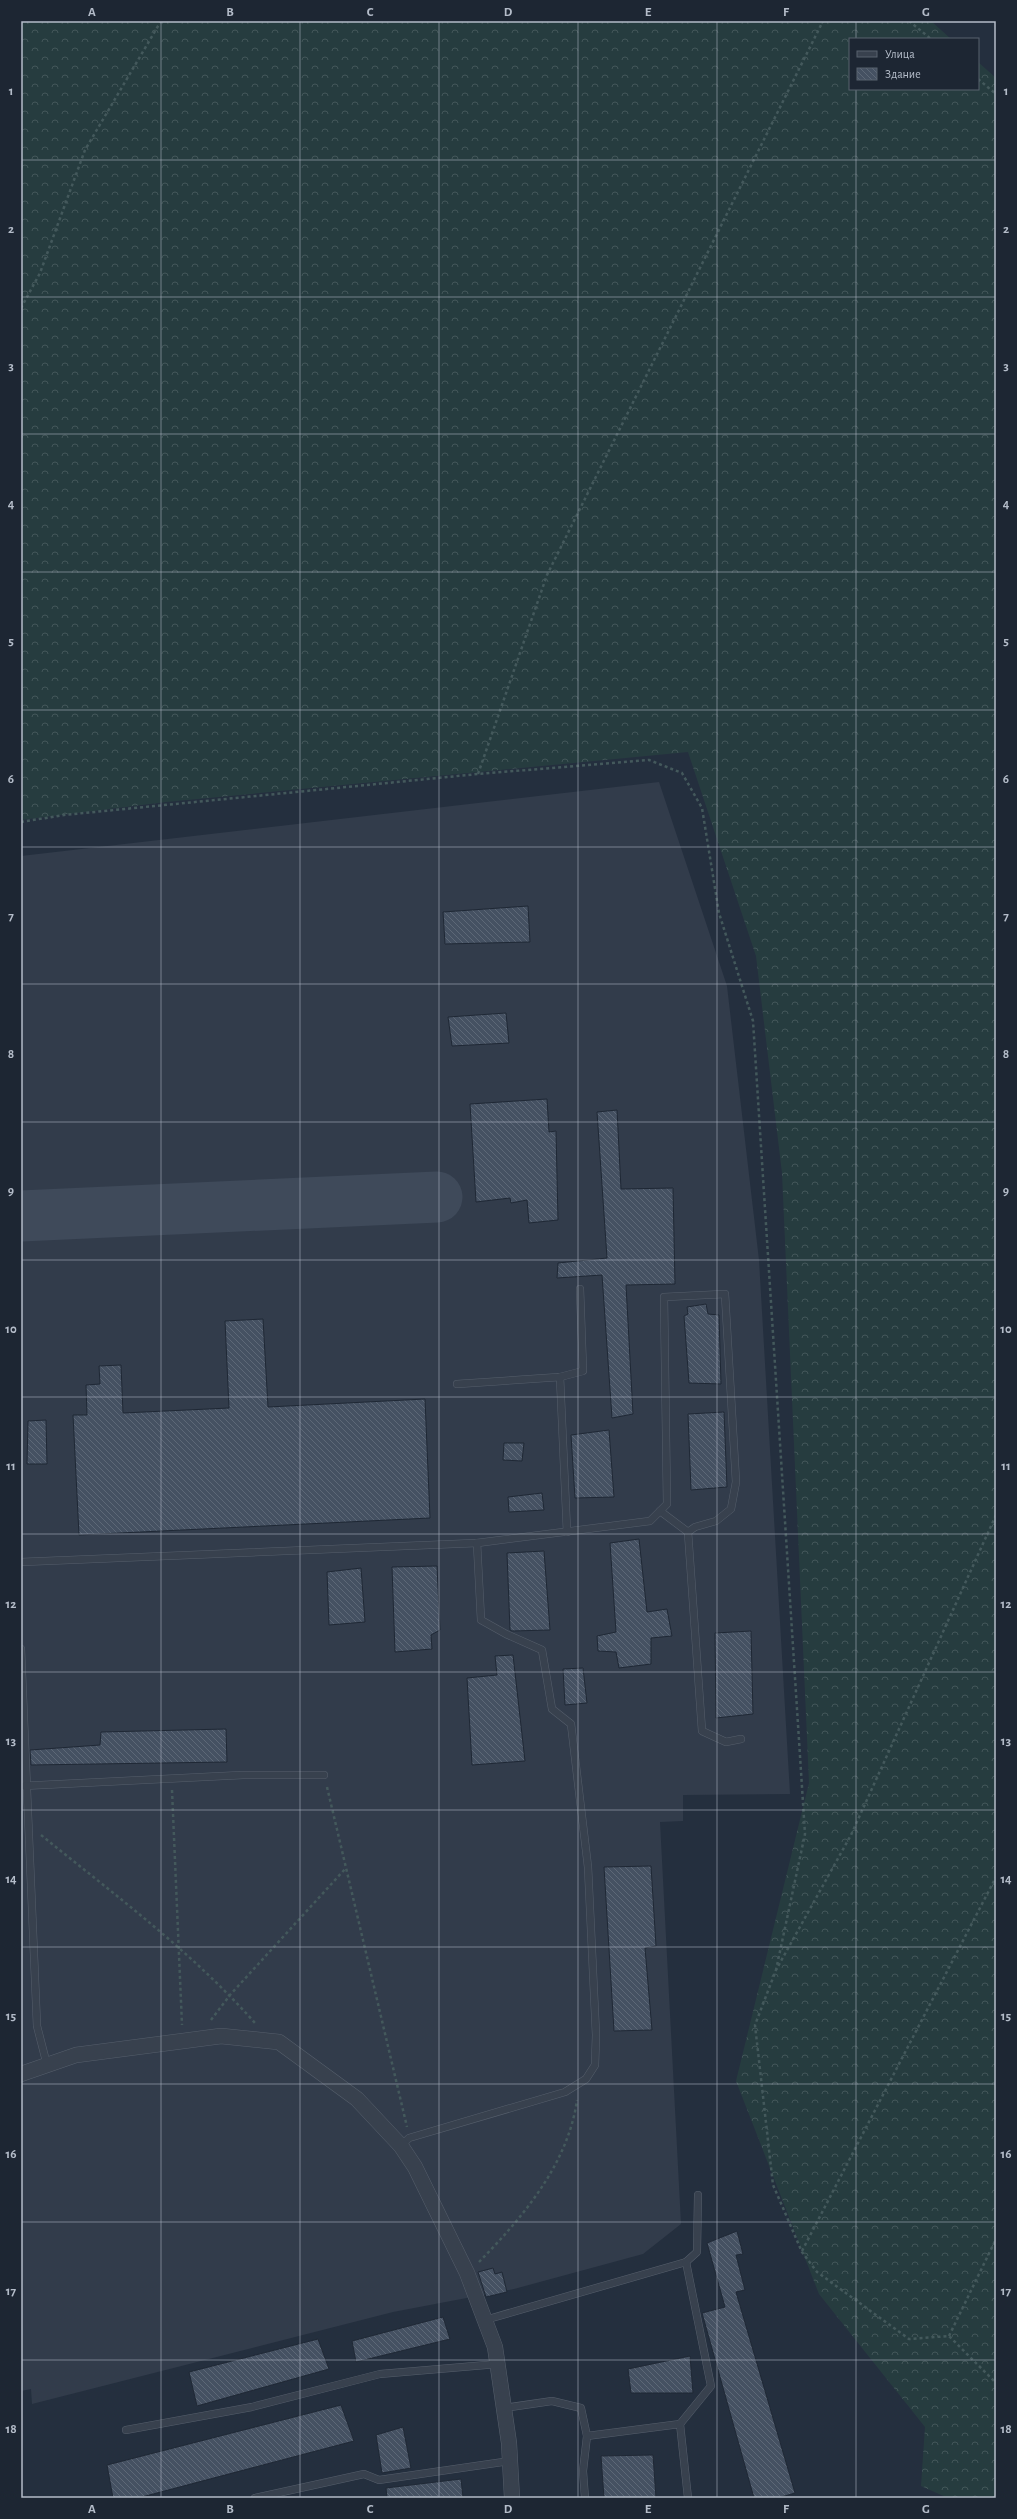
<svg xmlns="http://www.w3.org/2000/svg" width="1017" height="2519" font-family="'Alegreya Sans',sans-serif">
<defs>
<pattern id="forest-crowns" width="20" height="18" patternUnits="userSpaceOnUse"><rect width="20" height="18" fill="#263c3f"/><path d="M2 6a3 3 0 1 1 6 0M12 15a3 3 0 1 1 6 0" fill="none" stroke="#435659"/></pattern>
<pattern id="building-back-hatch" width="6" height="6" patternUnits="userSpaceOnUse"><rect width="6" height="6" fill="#455162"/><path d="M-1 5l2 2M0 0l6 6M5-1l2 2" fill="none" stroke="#5d6877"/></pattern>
</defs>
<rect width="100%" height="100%" fill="#242f3e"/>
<polygon fill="#323c4b" points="659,782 727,986 759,1260 790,1794 683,1795 683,1821 660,1822 681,2224 643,2254 514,2289 393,2312 32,2404 31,2389 21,2391 21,856"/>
<polygon fill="url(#forest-crowns)" points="21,21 931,21 951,39 850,39 850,89 978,89 978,62 996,78 996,2498 948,2498 921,2486 925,2427 819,2294 736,2081 809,1783 782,1173 756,956 688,752 166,802 21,820"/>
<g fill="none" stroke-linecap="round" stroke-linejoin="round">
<polyline stroke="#3f4a5a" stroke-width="51" points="21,1216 437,1197"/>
</g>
<g fill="url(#building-back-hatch)" stroke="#1f2835">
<polygon points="528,906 530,942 445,944 443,912"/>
<polygon points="506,1013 509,1043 452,1046 448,1017"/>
<polygon points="547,1099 549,1132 556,1131 558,1220 529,1223 527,1200 511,1203 510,1198 476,1202 470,1104"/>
<polygon points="617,1110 621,1189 673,1188 675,1284 626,1285 633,1414 612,1418 602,1275 557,1278 558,1263 607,1258 597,1112"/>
<polygon points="706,1304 708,1314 719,1315 721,1384 689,1383 684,1316 688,1314 687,1307"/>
<polygon points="263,1319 268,1407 425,1399 430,1518 79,1535 73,1415 87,1415 86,1385 100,1384 99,1366 121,1365 123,1413 229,1408 225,1321"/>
<polygon points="724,1412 727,1487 691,1490 688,1414"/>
<polygon points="46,1420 47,1464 27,1464 28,1421"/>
<polygon points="609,1430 614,1497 575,1498 571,1435"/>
<polygon points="504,1443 524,1443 522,1461 503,1460"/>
<polygon points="542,1493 544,1510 509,1512 508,1497"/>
<polygon points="639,1539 647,1612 667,1609 672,1636 651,1638 651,1664 619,1668 616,1652 598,1651 597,1636 616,1632 610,1543"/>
<polygon points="544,1551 550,1630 512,1631 510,1630 507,1553"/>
<polygon points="437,1566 440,1630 431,1635 432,1649 395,1652 392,1567"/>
<polygon points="361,1568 365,1622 329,1625 327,1572"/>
<polygon points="751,1631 753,1714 716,1718 715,1633"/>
<polygon points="513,1655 525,1761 472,1765 467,1678 497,1675 495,1656"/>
<polygon points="583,1668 587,1703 565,1705 563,1669"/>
<polygon points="226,1729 227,1762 31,1765 30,1750 100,1745 101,1732"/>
<polygon points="651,1866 656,1946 645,1948 652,2030 614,2031 604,1867"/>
<polygon points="737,2231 743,2254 736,2255 745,2290 736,2292 795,2493 778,2498 754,2498 702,2313 725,2307 707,2243"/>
<polygon points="493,2268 495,2274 502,2272 507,2292 486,2297 478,2272"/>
<polygon points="443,2317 450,2339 356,2362 352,2341"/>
<polygon points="318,2339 329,2369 197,2406 189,2372"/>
<polygon points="690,2356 693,2393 631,2393 628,2369"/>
<polygon points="341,2405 354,2441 138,2498 113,2498 107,2465"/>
<polygon points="403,2427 411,2468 382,2473 376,2435"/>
<polygon points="653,2455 656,2498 604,2498 601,2456"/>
<polygon points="461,2479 463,2497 387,2498 386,2488"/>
</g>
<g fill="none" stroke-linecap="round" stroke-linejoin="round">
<g stroke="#565f6c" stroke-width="8">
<g id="lane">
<polyline points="560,1377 567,1532"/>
<polyline points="457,1384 560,1377 583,1371 580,1289"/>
<polyline points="660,1511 688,1532"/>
<polyline points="21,1562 477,1543"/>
<polyline points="21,1649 37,2026 47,2065"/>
<polyline points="21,1786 243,1775 324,1775"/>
<polyline points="401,2146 409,2138 565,2092 586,2079 595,2065 596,2035 588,1867 571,1724 552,1709 542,1650 506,1634 481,1620 477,1543 650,1521 667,1504 664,1297 725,1294 736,1482 731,1509 716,1521 695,1527 688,1532 702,1731 726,1742 741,1739"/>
<polyline points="485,2320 686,2262 697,2252 698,2195"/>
<polyline points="504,2408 552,2401 581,2408 587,2436 680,2424 688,2498"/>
<polyline points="680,2424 711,2386 686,2262"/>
<polyline points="126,2430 252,2407 380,2374 498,2364"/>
<polyline points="255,2498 364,2474 379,2480 510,2461"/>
<polyline points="585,2498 583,2471 587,2436"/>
</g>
</g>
<g stroke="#565f6c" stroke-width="16">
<polyline id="street" points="21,2074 76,2055 221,2036 279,2042 357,2099 401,2146 415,2167 467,2273 495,2347 509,2443 512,2498"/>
</g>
<g stroke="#44595c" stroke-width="2.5" stroke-dasharray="3 3" stroke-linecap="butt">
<polyline points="909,21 931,39"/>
<polyline points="978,79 996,94"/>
<polyline points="21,308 40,273 85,150 161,21"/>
<polyline points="478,774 547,575 823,21"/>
<polyline points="21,822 64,815 478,774 649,760 682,773 702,808 719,913 753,1021 805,1834 776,1970"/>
<polyline points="996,1515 851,1835 776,1970 755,2025 773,2185 802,2252 817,2272 909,2339 949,2336 996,2383"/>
<polyline points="327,1787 407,2127"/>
<polyline points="172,1790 182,2025"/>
<path d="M41 1835C115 1895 192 1952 255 2023"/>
<polyline points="211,2020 230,1995 346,1868"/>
<polyline points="802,2251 996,1877"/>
<path d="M479 2262C523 2217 568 2164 577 2100"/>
<polyline points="949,2336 996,2239"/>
</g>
<use href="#lane" stroke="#38414e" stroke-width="7"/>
<use href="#street" stroke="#38414e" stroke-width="15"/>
</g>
<path fill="none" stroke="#b4bcc9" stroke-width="1" stroke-opacity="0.55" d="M161 21V2498M300 21V2498M439 21V2498M578 21V2498M717 21V2498M856 21V39M856 89V2498M21 160H996M21 297H996M21 434H996M21 572H996M21 710H996M21 847H996M21 984H996M21 1122H996M21 1260H996M21 1397H996M21 1534H996M21 1672H996M21 1810H996M21 1947H996M21 2084H996M21 2222H996M21 2360H996"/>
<rect width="1017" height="2519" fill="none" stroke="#1d2633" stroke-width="44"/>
<rect x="849" y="38" width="130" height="52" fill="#1d2633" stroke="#59626f"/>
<rect x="857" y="51" width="20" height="6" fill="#38414e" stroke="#59626f"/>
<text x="885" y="58" font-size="12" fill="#b4bcc9">Улица</text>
<rect x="857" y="68" width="20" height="12" fill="url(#building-back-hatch)" stroke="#59626f"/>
<text x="885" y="78" font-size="12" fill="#b4bcc9">Здание</text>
<rect x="22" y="22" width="973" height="2475" fill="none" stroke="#b4bcc9" stroke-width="1.5"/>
<g font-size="13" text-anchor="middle" font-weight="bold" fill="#b4bcc9">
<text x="92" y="16">A</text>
<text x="230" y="16">B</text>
<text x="370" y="16">C</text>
<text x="508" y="16">D</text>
<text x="648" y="16">E</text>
<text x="786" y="16">F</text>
<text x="926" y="16">G</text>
<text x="11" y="95">1</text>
<text x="1006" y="95">1</text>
<text x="11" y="233">2</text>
<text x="1006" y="233">2</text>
<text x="11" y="370">3</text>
<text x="1006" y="370">3</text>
<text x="11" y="508">4</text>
<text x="1006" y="508">4</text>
<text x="11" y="645">5</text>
<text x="1006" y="645">5</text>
<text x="11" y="783">6</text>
<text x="1006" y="783">6</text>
<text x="11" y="920">7</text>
<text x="1006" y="920">7</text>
<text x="11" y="1058">8</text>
<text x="1006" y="1058">8</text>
<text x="11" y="1195">9</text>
<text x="1006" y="1195">9</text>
<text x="11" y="1333">10</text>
<text x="1006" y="1333">10</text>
<text x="11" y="1470">11</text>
<text x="1006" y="1470">11</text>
<text x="11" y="1608">12</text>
<text x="1006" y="1608">12</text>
<text x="11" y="1745">13</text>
<text x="1006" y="1745">13</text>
<text x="11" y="1883">14</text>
<text x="1006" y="1883">14</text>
<text x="11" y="2020">15</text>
<text x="1006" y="2020">15</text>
<text x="11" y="2158">16</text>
<text x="1006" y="2158">16</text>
<text x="11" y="2295">17</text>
<text x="1006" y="2295">17</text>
<text x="11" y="2433">18</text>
<text x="1006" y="2433">18</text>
<text x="92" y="2513">A</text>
<text x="230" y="2513">B</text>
<text x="370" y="2513">C</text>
<text x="508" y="2513">D</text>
<text x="648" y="2513">E</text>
<text x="786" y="2513">F</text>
<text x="926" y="2513">G</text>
</g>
</svg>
